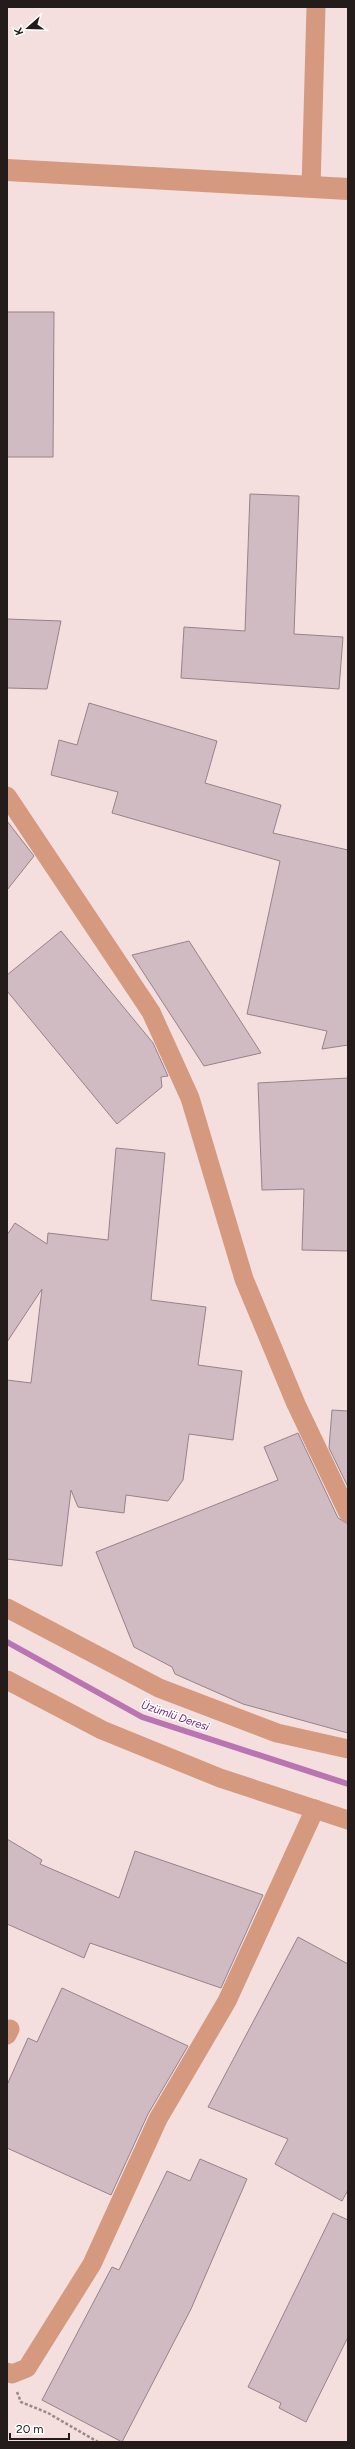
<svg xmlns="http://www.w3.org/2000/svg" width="355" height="2449" font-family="Figtree,sans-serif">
<rect width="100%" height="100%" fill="#f5dede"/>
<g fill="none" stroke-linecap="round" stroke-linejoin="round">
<polyline stroke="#b974b2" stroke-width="6" points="7,1642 142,1717 348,1784"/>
</g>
<g fill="#d0bbc2" stroke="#96838a">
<polygon points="7,312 54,312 53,457 7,457"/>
<polygon points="250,494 299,496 294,634 343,637 339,689 181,678 184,627 245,631"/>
<polygon points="7,619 61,621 47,689 7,688"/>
<polygon points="89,703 217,741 205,783 281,805 273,833 348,850 348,1045 322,1049 327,1031 247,1014 280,861 112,813 118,792 51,775 59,740 77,745"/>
<polygon points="7,821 34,856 7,890"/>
<polygon points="61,931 153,1043 168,1076 161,1077 162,1087 117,1124 7,991 7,975"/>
<polygon points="189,941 254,1042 261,1053 204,1066 132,955"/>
<polygon points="348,1078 348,1251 302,1250 304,1189 262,1190 258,1083"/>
<polygon points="116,1148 165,1153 151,1300 206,1307 198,1365 242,1371 233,1440 189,1434 183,1480 168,1501 126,1495 124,1513 78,1507 71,1490 62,1566 7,1559 7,1380 31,1383 42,1289 7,1342 7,1235 15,1223 47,1244 48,1233 108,1240"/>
<polygon points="332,1410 348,1411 348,1487 329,1448"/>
<polygon points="298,1433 338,1518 348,1524 348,1733 243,1704 175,1674 172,1667 134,1647 96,1552 278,1480 264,1447"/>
<polygon points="7,1839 42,1860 40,1864 119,1898 135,1851 263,1895 221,1988 90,1943 84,1958 7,1924"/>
<polygon points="298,1937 348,1964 348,2190 342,2201 275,2164 288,2139 208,2107"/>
<polygon points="62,1988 188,2046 148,2114 111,2195 7,2148 7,2085 28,2038 37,2042"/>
<polygon points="200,2159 247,2179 191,2309 122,2442 42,2400 112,2267 119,2270 167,2171 190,2181"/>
<polygon points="333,2213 348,2220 348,2337 306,2422 279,2408 281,2403 248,2387"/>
</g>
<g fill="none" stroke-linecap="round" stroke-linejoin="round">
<polyline stroke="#9b8a8a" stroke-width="2.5" stroke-dasharray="3 2" stroke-linecap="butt" points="17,2392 21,2402 48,2413 98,2442"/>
<g stroke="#d59980" stroke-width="19">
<polyline points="311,187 316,7"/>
<polyline points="7,796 151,1012 190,1098 244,1279 296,1404 348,1513"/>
<polyline points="7,1608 159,1688 277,1733 348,1749"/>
<polyline points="7,1680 102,1730 220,1778 348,1820"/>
<polyline points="7,2035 10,2029"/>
<polyline points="7,2372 12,2374 27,2368 92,2264 158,2119 227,2001 315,1809"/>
</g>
<polyline stroke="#d59980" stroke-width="22" points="7,170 348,189"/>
</g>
<g text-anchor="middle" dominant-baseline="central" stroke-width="3" stroke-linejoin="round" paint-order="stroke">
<g font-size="11" font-style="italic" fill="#721f6e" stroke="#fff">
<text transform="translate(175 1716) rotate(19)">Üzümlü Deresi</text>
</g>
</g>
<rect width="355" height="2449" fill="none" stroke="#241b1b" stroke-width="16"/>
<g transform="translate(28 28) rotate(250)" stroke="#ffffff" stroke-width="3" paint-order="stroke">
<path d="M0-3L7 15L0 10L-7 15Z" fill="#241b1b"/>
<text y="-6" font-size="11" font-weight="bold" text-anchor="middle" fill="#241b1b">K</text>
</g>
<path d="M10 2433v6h59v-6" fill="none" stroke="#241b1b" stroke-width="2"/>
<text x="16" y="2433" font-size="12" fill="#241b1b" stroke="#ffffff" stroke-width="3" paint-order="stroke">20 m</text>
</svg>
